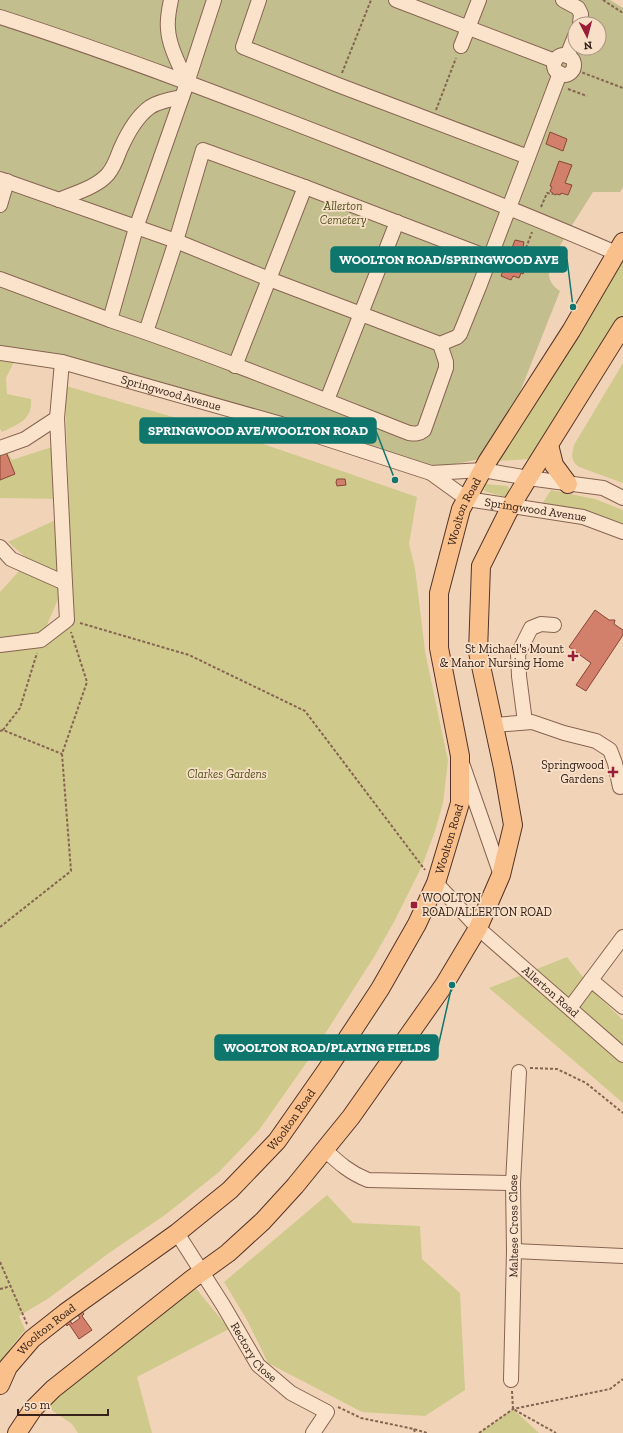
<svg xmlns="http://www.w3.org/2000/svg" width="623" height="1433" font-family="'Zilla Slab',serif">
<rect width="100%" height="100%" fill="#f1d4b8"/>
<g fill="#cfc98c">
<polygon points="623,259 623,316 532,459 495,461"/>
<path d="M0 330 26 338 6 378 7 394 31 399C33 420 18 424 2 432L0 429Z"/>
<path d="M623 363V483L579 467C570 460 572 455 574 445Z"/>
<polygon points="66,386 249,439 417,497 409,544 415,568 425,651 448,761 443,803 435,831 422,866 395,920 374,957 307,1062 259,1130 219,1172 165,1215 109,1253 49,1298 19,1316 25,1330 12,1346 0,1366 0,592 29,560 8,542 62,517 65,583 44,632 44,647 73,623 66,420"/>
<polygon points="58,445 61,499 0,498 0,480 14,474 4,447 12,460"/>
<polygon points="486,484 508,486 510,491 509,496 505,497 484,491"/>
<polygon points="551,490 595,499 623,510 623,526 542,504"/>
<polygon points="567,957 598,996 623,1020 623,1103 489,988"/>
<polygon points="327,1195 353,1223 420,1226 422,1259 460,1293 465,1390 425,1416 362,1412 268,1363 247,1320 224,1282"/>
<polygon points="194,1286 229,1329 137,1377 152,1433 78,1433 72,1424 44,1405"/>
<polygon points="513,1409 539,1433 479,1433"/>
</g>
<path fill="#c2be8d" fill-rule="evenodd" d="M0 0H610L623 8V187L620 192H593C584 207 548 260 549 274 549 282 554 287 560 291L516 402 480 459 432 469 0 347ZM575 24H599V48H575Z"/>
<g fill="#d2806b" stroke="#884637">
<polygon points="550,132 567,139 563,151 546,144"/>
<polygon points="559,161 572,165 565,183 572,185 568,195 561,193 560,195 557,194 555,195 550,191 552,187 550,186"/>
<polygon points="515,240 524,242 523,247 535,251 528,270 525,269 523,274 521,273 519,278 513,276 511,280 501,276"/>
<polygon points="4,447 15,474 0,480 0,448"/>
<polygon points="337,479 345,479 346,485 337,486 336,482"/>
<polygon points="595,610 609,620 615,620 614,624 623,630 623,635 586,691 576,685 591,663 569,647"/>
<polygon points="82,1311 84,1314 82,1316 92,1330 79,1339 69,1324 67,1326 65,1323 70,1320 72,1324 80,1318 77,1314"/>
</g>
<g fill="none" stroke-linecap="round" stroke-linejoin="round">
<g stroke="#876452" stroke-width="16">
<g id="minor">
<path d="M171 0C169 9 167 19 168 29 169 47 180 66 187 83"/>
<path d="M214 0 187 83 136 228 110 320C211 354 310 394 409 433 415 434 419 434 424 430L446 368V362L440 344"/>
<polyline points="259,0 243,47 338,85 528,157"/>
<polyline points="396,0 555,61"/>
<polyline points="563,0 578,8 581,14 580,24"/>
<path d="M0 17C121 56 240 102 358 148 445 182 531 216 616 253"/>
<polyline points="461,46 479,0"/>
<circle cx="564" cy="65" r="10"/>
<polyline points="567,56 575,36"/>
<polyline points="0,179 176,241 269,279 440,344 457,337 460,334 479,287 560,73"/>
<path d="M59 200C75 193 97 187 108 174 114 167 117 158 120 150 127 134 136 117 150 107 159 101 172 99 182 97"/>
<polyline points="0,205 7,181"/>
<polyline points="0,279 110,320"/>
<polyline points="146,332 176,241 203,150 305,187 490,258"/>
<path id="s1" d="M0 353 62 362 281 424 431 473 467 499 583 517 623 532"/>
<polyline points="235,366 305,187"/>
<polyline points="327,400 397,222"/>
<polyline points="0,448 25,439 57,418"/>
<polyline points="431,473 483,470 528,478 603,488 623,498"/>
<polyline points="0,547 11,559 65,583 57,418 62,362"/>
<polyline points="0,645 41,640 67,620 65,583"/>
<polyline points="525,722 519,676 518,654 531,628 541,624 554,625"/>
<polyline points="494,725 532,722 564,733 596,741 610,750 615,763 620,787"/>
<polyline points="463,766 501,875"/>
<path id="s2" d="M436 883 478 928 623 1055"/>
<polyline points="591,980 623,1007"/>
<polyline points="570,1008 623,937"/>
<path d="M325 1150C339 1163 350 1173 368 1180L513 1183"/>
<path id="s3" d="M177 1233 223 1305 258 1365 291 1393 327 1412 313 1433"/>
<polyline points="514,1251 623,1256"/>
<path id="s4" d="M511 1380 514 1251 513 1183 519 1072"/>
</g>
</g>
<g stroke="#543328" stroke-width="20">
<g id="major">
<polyline points="549,445 554,465 568,484"/>
<path id="s5" d="M0 1385 8 1367 32 1339 65 1313 177 1233 230 1190 277 1141 326 1071 380 989 417 924 436 883 460 803V756L439 648V593L461 509 487 462 571 331 623 242"/>
<polyline points="17,1433 33,1409 53,1389 192,1279 228,1253 263,1221 295,1186 351,1117 444,985 478,928 501,875 513,825 503,768 478,652 481,566 511,506 528,478 623,326"/>
</g>
</g>
<g stroke="#876452" stroke-width="2" stroke-dasharray="3 2" stroke-linecap="butt">
<polyline points="603,0 623,13"/>
<polyline points="573,69 623,88"/>
<polyline points="342,73 371,0"/>
<polyline points="568,89 587,96"/>
<polyline points="436,110 456,58"/>
<polyline points="541,207 547,193 553,194"/>
<polyline points="526,248 532,232"/>
<polyline points="80,623 189,655 305,711 425,870"/>
<polyline points="3,730 20,708 37,653"/>
<polyline points="0,731 3,730 62,754"/>
<polyline points="0,927 71,871 62,754 87,682 71,632"/>
<polyline points="530,1068 557,1069 586,1083 623,1113"/>
<polyline points="0,1262 27,1324"/>
<polyline points="0,1289 11,1286"/>
<polyline points="512,1391 513,1409 556,1433"/>
<polyline points="338,1407 361,1418 414,1429 427,1433"/>
<polyline points="414,1429 415,1433"/>
<polyline points="479,1433 513,1409 610,1389 623,1379"/>
</g>
<use href="#minor" stroke="#fbe3cb" stroke-width="14"/>
<use href="#major" stroke="#f9c08b" stroke-width="18"/>
</g>
<g fill="#9b1e39" stroke="#f8e0c8" stroke-width="1.5">
<path d="M571 650h4v4h4v4h-4v4h-4v-4h-4v-4h4z"/>
<path d="M611 766h4v4h4v4h-4v4h-4v-4h-4v-4h4z"/>
<rect x="410" y="901" width="8" height="8" rx="2"/>
</g>
<g text-anchor="middle" dominant-baseline="central" stroke-width="3.5" stroke-linejoin="round" paint-order="stroke">
<g font-size="12" font-style="italic" fill="#51531e" stroke="#f8e0c8">
<text x="343" y="206">Allerton<tspan x="343" dy="14">Cemetery</tspan></text>
<text x="227" y="774">Clarkes Gardens</text>
</g>
<g font-size="12" fill="#352119" stroke="#f8e0c8">
<text stroke="none"><textPath href="#s1" startOffset="176">Springwood Avenue</textPath></text>
<text stroke="none"><textPath href="#s1" startOffset="562">Springwood Avenue</textPath></text>
<text stroke="none"><textPath href="#s5" startOffset="1057">Woolton Road</textPath></text>
<text stroke="none"><textPath href="#s5" startOffset="722">Woolton Road</textPath></text>
<text stroke="none"><textPath href="#s2" startOffset="158">Allerton Road</textPath></text>
<text stroke="none"><textPath href="#s5" startOffset="398">Woolton Road</textPath></text>
<text stroke="none"><textPath href="#s4" startOffset="154">Maltese Cross Close</textPath></text>
<text stroke="none"><textPath href="#s5" startOffset="74">Woolton Road</textPath></text>
<text stroke="none"><textPath href="#s3" startOffset="142">Rectory Close</textPath></text>
</g>
<g font-size="12" fill="#352119" stroke="#f8e0c8" text-anchor="end">
<text x="564" y="649">St Michael's Mount<tspan x="564" dy="14">&amp; Manor Nursing Home</tspan></text>
<text x="604" y="765">Springwood<tspan x="604" dy="14">Gardens</tspan></text>
<text x="422" y="898" text-anchor="start">WOOLTON<tspan x="422" dy="14">ROAD/ALLERTON ROAD</tspan></text>
</g>
</g>
<path fill="none" stroke="#0f766e" stroke-width="1.5" d="M573 307L567 259M395 480L376 431M452 985L438 1047"/>
<g fill="#0f766e" stroke="#f8e0c8" stroke-width="1.5">
<circle cx="573" cy="307" r="4"/>
<circle cx="395" cy="480" r="4"/>
<circle cx="452" cy="985" r="4"/>
</g>
<g fill="#0f766e" stroke="#0f766e" stroke-width="1.5">
<rect x="331" y="247" width="236" height="25" rx="4"/>
<rect x="140" y="418" width="236" height="25" rx="4"/>
<rect x="215" y="1035" width="223" height="25" rx="4"/>
</g>
<g font-size="13" text-anchor="middle" font-weight="bold" fill="#fff">
<text x="449" y="264">WOOLTON ROAD/SPRINGWOOD AVE</text>
<text x="258" y="435">SPRINGWOOD AVE/WOOLTON ROAD</text>
<text x="327" y="1052">WOOLTON ROAD/PLAYING FIELDS</text>
</g>
<g transform="translate(587 36) rotate(174)"><circle r="19" fill="#f8e0c8" stroke="#aa9482"/>
<path d="M0-3L7 15L0 10L-7 15Z" fill="#9b1e39"/>
<text y="-6" font-size="11" font-weight="bold" text-anchor="middle" fill="#352119">N</text>
</g>
<path d="M18 1409v6h90v-6" fill="none" stroke="#352119" stroke-width="2"/>
<text x="24" y="1409" font-size="12" fill="#352119" stroke="#f8e0c8" stroke-width="3" paint-order="stroke">50 m</text>
</svg>
